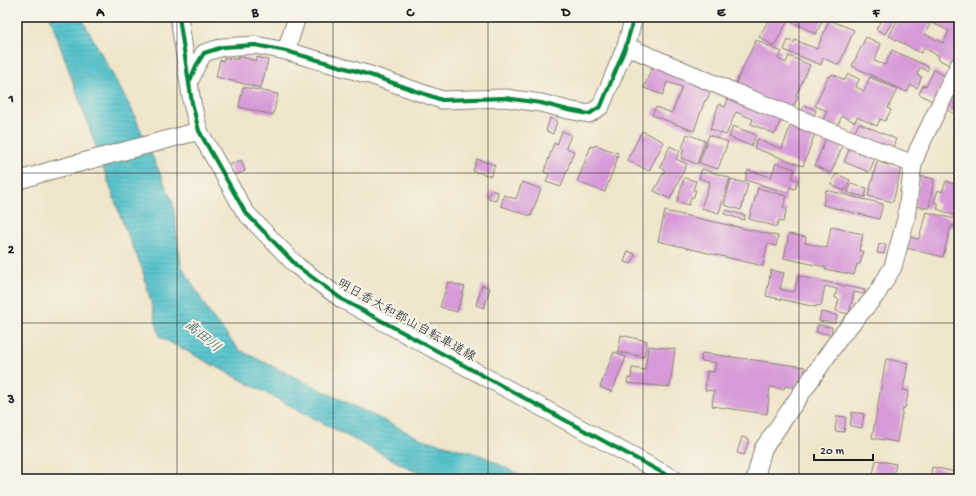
<svg xmlns="http://www.w3.org/2000/svg" width="976" height="496" font-family="'Gochi Hand','Klee One',sans-serif">
<defs>
<pattern id="water-rules" width="6" height="5" patternUnits="userSpaceOnUse"><rect width="6" height="5" fill="#56c3cc"/><path d="M0 2.5h6" fill="none" stroke="#4aa7af"/></pattern>
</defs>
<rect width="100%" height="100%" fill="#f7f3e8"/>
<filter id="ink" filterUnits="userSpaceOnUse"><feTurbulence type="fractalNoise" baseFrequency=".025" numOctaves="2"/><feDisplacementMap in="SourceGraphic" scale="8" xChannelSelector="R" yChannelSelector="G"/><feConvolveMatrix kernelMatrix="1 2 1 2 8 2 1 2 1" color-interpolation-filters="sRGB"/></filter>
<filter id="wash" filterUnits="userSpaceOnUse"><feTurbulence type="fractalNoise" baseFrequency=".012" numOctaves="4" result="noise"/><feDisplacementMap in="SourceGraphic" scale="16" xChannelSelector="R" yChannelSelector="G"/><feGaussianBlur stdDeviation="0.9" result="paint"/><feColorMatrix in="noise" values="0 0 0 0 0 0 0 0 0 0 0 0 0 0 0 0 0 1.4 0 .05"/><feComposite in="paint" operator="in"/></filter>
<g filter="url(#wash)">
<rect width="100%" height="100%" fill="#efe5ca"/>
<polygon fill="url(#water-rules)" stroke="#397074" points="50,17 81,17 131,108 173,203 181,265 210,314 239,350 422,439 481,455 528,479 449,479 412,470 160,337 142,268 124,226"/>
<g id="blocks">
<g fill="#d79ad8" fill-rule="evenodd">
<polygon points="770,17 790,17 774,46 759,37"/>
<polygon points="792,17 824,17 816,34 790,21"/>
<polygon points="883,17 895,17 885,34 876,29"/>
<path d="M899 17H955L959 19V55L953 67 938 59 939 56 924 48 921 53 889 36ZM931 22 949 31 943 43 925 34Z"/>
<polygon points="829,20 854,30 839,65 823,58 821,65 784,50 788,40 794,43 795,40 817,49"/>
<polygon points="866,37 881,44 874,61 885,65 892,50 929,67 927,71 920,67 917,75 922,77 917,88 911,85 907,92 852,66"/>
<polygon points="756,40 782,52 778,59 786,63 789,56 810,65 796,95 798,96 792,110 734,87"/>
<polygon points="239,56 256,61 257,57 268,60 261,88 216,77 220,60 223,61 224,58 238,59"/>
<polygon points="655,66 711,90 707,100 705,100 694,131 652,115 656,107 672,113 682,87 667,82 663,95 644,88 651,69 654,70"/>
<polygon points="934,70 945,76 934,102 919,94 923,85 926,86"/>
<polygon points="832,74 845,80 848,74 859,79 856,87 864,91 870,77 897,89 888,108 891,110 885,121 880,119 877,126 857,117 855,122 842,116 836,128 822,122 827,111 815,106 828,76 830,77"/>
<polygon points="243,87 278,94 273,115 239,107"/>
<polygon points="729,96 782,118 775,134 751,124 753,119 736,112 726,135 710,129 719,104 725,107"/>
<polygon points="951,97 956,99 954,105 956,105 954,109 958,110 959,108 959,116 945,109"/>
<polygon points="804,105 816,110 812,120 801,115"/>
<polygon points="550,118 557,121 553,134 546,131"/>
<polygon points="859,123 896,139 891,152 853,136"/>
<polygon points="791,124 815,133 803,166 754,148 757,139 782,149"/>
<polygon points="733,126 756,135 751,146 729,137"/>
<polygon points="562,131 571,135 566,148 574,151 561,187 546,182 549,174 544,172 554,143 557,145"/>
<polygon points="642,131 664,142 649,171 627,160"/>
<polygon points="687,134 705,141 697,164 681,158 684,149 682,148"/>
<polygon points="709,135 728,142 718,169 699,163"/>
<polygon points="826,138 843,145 831,173 815,166"/>
<polygon points="595,145 618,153 616,157 618,157 605,192 577,182 591,146 594,147"/>
<polygon points="851,145 876,156 869,172 844,162"/>
<polygon points="670,146 680,151 676,159 687,164 670,199 654,191 665,170 660,167"/>
<polygon points="477,159 495,165 491,176 473,171"/>
<polygon points="241,160 245,171 233,176 229,165"/>
<polygon points="877,162 901,168 893,202 868,196"/>
<polygon points="776,163 795,169 792,178 798,180 795,189 790,187 788,193 745,180 748,170 771,177"/>
<polygon points="702,169 730,178 719,213 701,208 710,182 699,178"/>
<polygon points="836,174 850,180 845,191 831,185"/>
<polygon points="920,176 934,179 929,208 915,206"/>
<polygon points="684,178 696,181 693,190 696,190 693,198 691,197 689,205 677,202"/>
<polygon points="731,179 748,184 741,210 724,205"/>
<polygon points="946,181 959,186 959,217 937,209 939,204 934,202 938,190 942,192"/>
<polygon points="522,182 541,189 531,216 501,206 504,195 516,199"/>
<polygon points="850,184 867,188 865,197 848,193"/>
<polygon points="758,188 787,196 783,207 787,208 783,222 778,221 777,227 749,219"/>
<polygon points="490,190 498,192 496,201 488,199"/>
<polygon points="826,190 883,204 879,219 823,205"/>
<polygon points="725,210 745,215 744,220 724,214"/>
<polygon points="665,211 778,236 776,246 768,244 763,266 658,241"/>
<polygon points="926,212 959,220 959,228 951,226 943,257 906,248 909,237 919,239"/>
<polygon points="831,227 863,234 859,251 863,251 860,264 857,264 854,275 825,269 825,267 784,258 789,234 806,237 805,243 827,248"/>
<polygon points="879,244 886,245 884,254 877,253"/>
<polygon points="628,251 635,254 632,264 624,262"/>
<polygon points="771,270 784,273 780,289 794,292 798,276 865,290 864,294 854,292 849,314 836,311 839,299 835,298 837,289 825,286 821,306 817,305 816,307 766,296"/>
<polygon points="448,282 465,287 457,312 440,307"/>
<polygon points="482,285 490,288 484,308 476,305"/>
<polygon points="821,312 837,315 835,323 819,321"/>
<polygon points="818,325 832,327 831,335 816,332"/>
<polygon points="621,335 647,341 644,357 618,352"/>
<polygon points="648,346 675,349 670,387 627,383 628,378 631,379 632,368 645,370"/>
<polygon points="614,352 626,357 612,392 600,387"/>
<polygon points="702,353 805,367 803,380 798,379 797,388 785,386 784,389 770,387 767,414 712,406 714,391 705,390 707,371 714,372 716,363 701,361"/>
<polygon points="886,359 908,363 903,390 909,391 905,408 903,408 897,442 872,438"/>
<polygon points="852,412 864,414 862,428 850,426"/>
<polygon points="837,416 846,417 844,432 835,431"/>
<polygon points="742,437 749,439 744,455 737,453"/>
<polygon points="876,460 896,464 893,479 872,479"/>
<polygon points="932,467 955,472 953,479 930,479"/>
</g>
</g>
</g>
<g filter="url(#ink)">
<use href="#blocks" fill-opacity="0" stroke="#868073" stroke-width="1"/>
<g fill="none" stroke-linecap="round" stroke-linejoin="round">
<g stroke="#868073" stroke-width="19">
<g id="minor">
<polyline points="179,17 192,103 199,131 245,212 297,266 343,300 674,479"/>
<path d="M626 46C721 87 816 127 913 164"/>
<polyline points="286,51 297,17"/>
<polyline points="189,83 196,66 204,53 223,47 255,45 286,51 370,75 442,100 505,98 541,103 568,110 589,114 601,106 608,89 626,46 634,17"/>
<polyline points="17,181 49,171 199,131"/>
<polyline points="755,479 763,449 840,337 876,295 893,267 906,219 913,164 918,150 959,65"/>
</g>
</g>
<use href="#minor" stroke="#fff" stroke-width="17"/>
<g stroke="#f7f3e8" stroke-width="6">
<g id="cycleway">
<polyline points="179,17 192,103 199,131 245,212 297,266 343,300 674,479"/>
<polyline points="189,83 196,66 204,53 223,47 255,45 286,51 370,75 442,100 505,98 541,103 568,110 589,114 601,106 608,89 626,46 634,17"/>
</g>
</g>
<use href="#cycleway" stroke="#00873e" stroke-width="4"/>
</g>
</g>
<path fill="none" stroke="#1c1c1c" stroke-width="1" stroke-opacity="0.55" d="M177 17V479M333 17V479M488 17V479M643 17V479M799 17V479M17 173H959M17 323H959"/>
<g text-anchor="middle" dominant-baseline="central" stroke-width="4" stroke-linejoin="round" paint-order="stroke">
<g font-size="13" fill="#1c1c1c" stroke="#f7f3e8">
<text transform="translate(406 321) rotate(29)">明日香大和郡山自転車道線</text>
</g>
<g font-size="14" font-style="italic" fill="#30565a" stroke="#f7f3e8">
<text transform="translate(202 337) rotate(40)">高田川</text>
</g>
</g>
<rect width="976" height="496" fill="none" stroke="#f7f3e8" stroke-width="44"/>
<path d="M814 454v6h59v-6" fill="none" stroke="#1c1c1c" stroke-width="2"/>
<text x="820" y="454" font-size="12" fill="#1c1c1c" stroke="#f7f3e8" stroke-width="3" paint-order="stroke">20 m</text>
<rect x="22" y="22" width="932" height="452" fill="none" stroke="#1c1c1c" stroke-width="1.5"/>
<g font-size="13" text-anchor="middle" font-weight="bold" fill="#1c1c1c">
<text x="100" y="16">A</text>
<text x="255" y="16">B</text>
<text x="410" y="16">C</text>
<text x="566" y="16">D</text>
<text x="721" y="16">E</text>
<text x="876" y="16">F</text>
<text x="11" y="102">1</text>
<text x="11" y="253">2</text>
<text x="11" y="403">3</text>
</g>
</svg>
